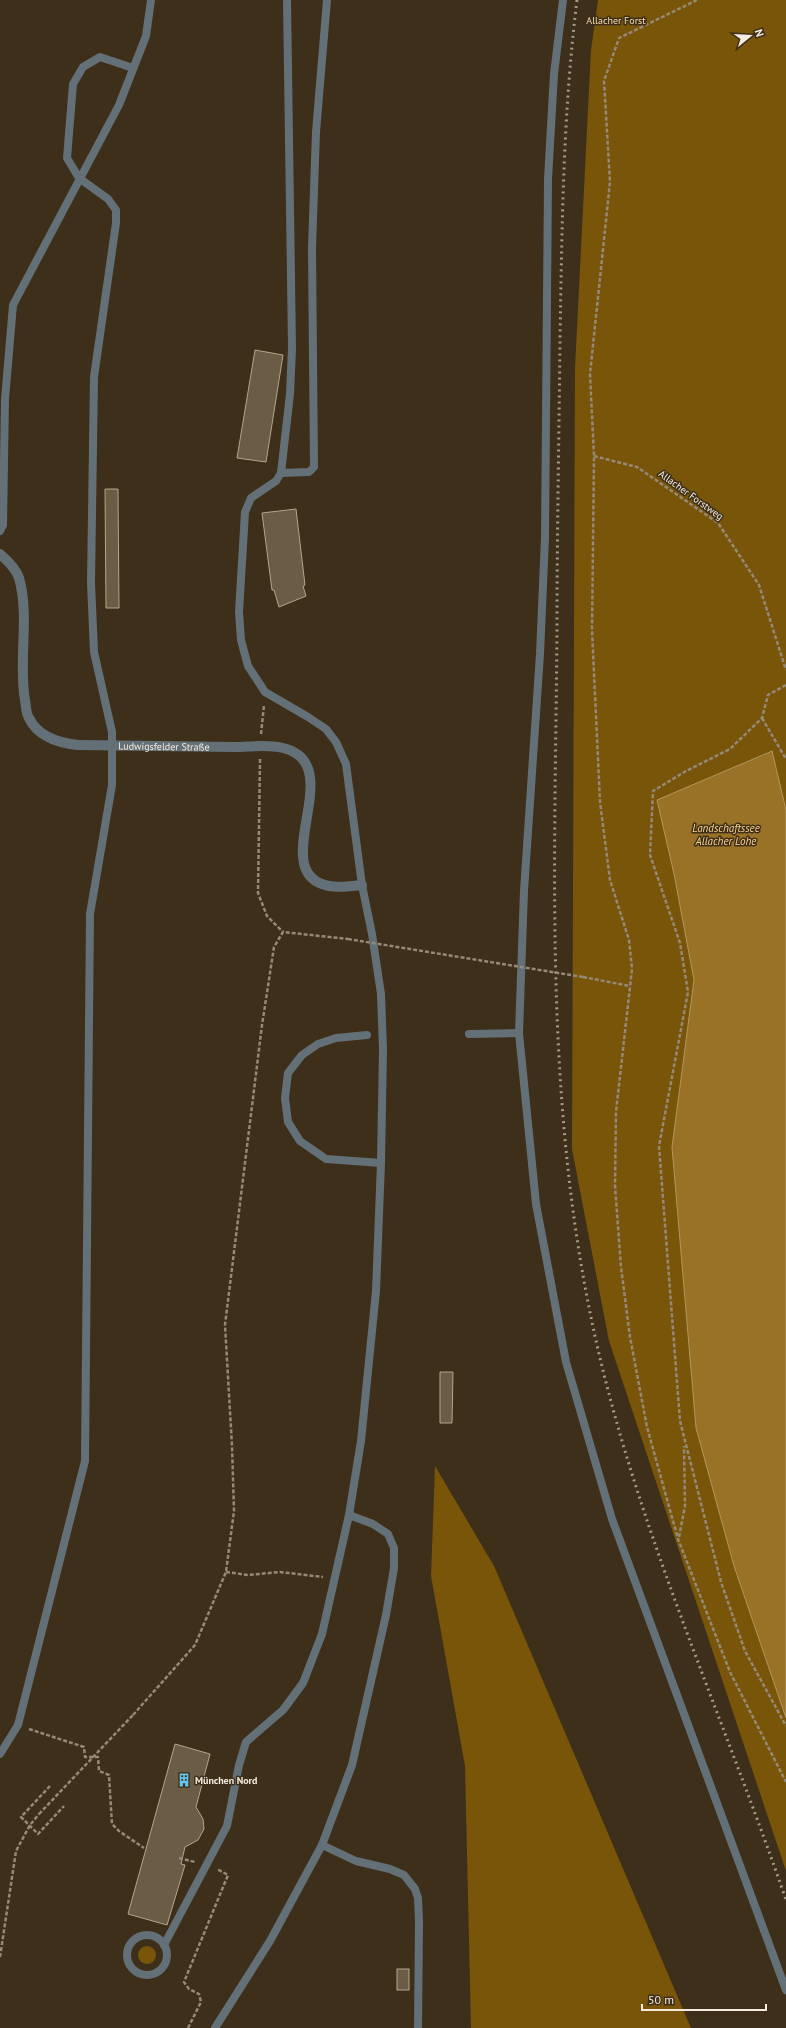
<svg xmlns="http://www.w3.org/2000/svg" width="786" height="2028" font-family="'PT Sans',sans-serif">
<rect width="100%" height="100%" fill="#3d2f19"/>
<g fill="#785509">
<polygon points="598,0 786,0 786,810 771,751 658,800 674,874 694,980 672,1147 696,1428 734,1566 786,1718 786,1871 609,1341 572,1149 575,368 591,50"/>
<polygon points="435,1466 494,1566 691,2028 471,2028 465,1766 431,1576"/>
<circle cx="147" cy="1955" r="9"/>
</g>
<polygon fill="#9a7227" stroke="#b5975e" points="772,751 786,810 786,1718 734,1566 696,1428 672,1147 694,980 674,874 657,800"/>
<g fill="#6b5c45" stroke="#b5a58b">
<polygon points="255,350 283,355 266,462 237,458"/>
<polygon points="105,489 118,489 119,608 106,608"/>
<polygon points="296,509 305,585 303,586 306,596 279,607 274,590 272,590 262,513"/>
<polygon points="440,1372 453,1372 452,1423 440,1423"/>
<polygon points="175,1744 210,1754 196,1807 203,1819 204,1829 198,1840 185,1847 181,1864 185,1865 167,1925 128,1914"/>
<rect x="397" y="1969" width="12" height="21"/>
</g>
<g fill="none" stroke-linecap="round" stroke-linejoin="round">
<g stroke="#958977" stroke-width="2.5" stroke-dasharray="4 2" stroke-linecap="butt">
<polyline points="697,0 619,38 604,81 610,182 590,374 594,456 592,630 600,802 610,880 629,940 632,969 616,1112 615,1186 621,1267 630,1337 647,1427 678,1539 730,1672 786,1782"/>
<polyline points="594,456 637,467 718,523 759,585 786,670"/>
<polyline points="786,685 768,695 762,718 730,749 686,771 653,791 650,855 680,943 688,992 659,1146 680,1421 721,1582 745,1651 786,1726"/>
<polyline points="762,718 786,759"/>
<polyline points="261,734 264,705"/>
<polyline points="260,759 258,893 267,916 283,932"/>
<polyline points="583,977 630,986"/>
<polyline points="679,1537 685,1506 684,1446"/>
<polyline points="226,1572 248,1575 280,1572 323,1577"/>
<polyline points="133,1715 195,1645 226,1572 234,1511 232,1446 225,1325 262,1025 274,947 283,932 348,939"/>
<polyline points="29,1729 84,1747 85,1757 98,1757 99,1771 109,1775 112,1824 119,1831 144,1848"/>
<polyline points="50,1786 21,1817 38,1834 64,1806"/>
<polyline points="179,1858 195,1862"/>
<polyline points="0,1957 16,1851 30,1825 39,1814"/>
<polyline points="188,2028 201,2002 199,1994 189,1989 184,1982 228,1875 217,1869"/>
</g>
<g stroke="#647077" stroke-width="8">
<polyline points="563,0 554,74 548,179 545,538 540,654 524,891 519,1033 536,1204 566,1362 612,1519 786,1990"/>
<polyline points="281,473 309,472 314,467 312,248 316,132 327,0"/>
<polyline points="0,531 3,525 5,399 13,305 119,105 146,36 151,0"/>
<polyline points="469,1034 519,1033"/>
<polyline points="367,1035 336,1038 318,1044 302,1055 288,1073 285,1098 288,1122 300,1141 326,1159 381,1163"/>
<polyline points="0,1754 18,1725 85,1461 90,914 112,785 112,732 94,652 91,583 94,377 116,223 116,210 108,199 79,178 67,158 73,84 83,67 100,57 133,68"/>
<polyline points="322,1845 356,1861 390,1869 404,1875 415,1889 418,1898 419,1921 418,2028"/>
<circle cx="147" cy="1955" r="20"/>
<polyline points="164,1945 227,1826 239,1765 246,1742 283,1710 303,1683 322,1634 349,1515 361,1441 376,1291 381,1163 383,1049 381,994 372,934 362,885 346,764 336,742 326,729 308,717 265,692 248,666 241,640 239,612 245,512 251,498 276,481 281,473 290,394 292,348 287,0"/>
<polyline points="215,2028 270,1941 322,1845 352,1765 386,1615 394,1568 394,1548 388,1534 373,1524 349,1515"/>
</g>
<g stroke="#647077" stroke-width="10">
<path d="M0 554C7 560 16 568 19 578 30 616 18 662 25 700 26 706 26 714 29 718 38 737 59 743 78 745"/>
<path d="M234 747C249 747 268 744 283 748 351 764 263 873 329 886 339 888 352 886 362 885"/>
</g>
<path stroke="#a59a89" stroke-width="3" stroke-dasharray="2 4" stroke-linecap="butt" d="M577 0C563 113 562 226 560 340 559 437 557 534 557 631 555 875 543 1118 600 1358 644 1544 724 1719 786 1900"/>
<g stroke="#958977" stroke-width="2.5" stroke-dasharray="4 2" stroke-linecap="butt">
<polyline points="348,939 583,977"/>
<polyline points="39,1814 133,1715"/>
</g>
<path stroke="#647077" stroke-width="10" id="s1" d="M78 745 234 747"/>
</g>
<defs>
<g id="building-bare" transform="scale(1.08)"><path d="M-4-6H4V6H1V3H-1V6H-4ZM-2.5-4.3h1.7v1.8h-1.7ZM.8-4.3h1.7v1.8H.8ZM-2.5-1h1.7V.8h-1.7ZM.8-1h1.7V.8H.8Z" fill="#65c5ee" stroke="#3d2f19" stroke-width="2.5" paint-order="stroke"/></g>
</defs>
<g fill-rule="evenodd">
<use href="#building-bare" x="184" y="1780"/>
</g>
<g text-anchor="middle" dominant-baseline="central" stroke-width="3" stroke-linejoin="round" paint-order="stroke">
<g font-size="10" fill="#f9deb3" stroke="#3d2f19">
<text x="616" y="20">Allacher Forst</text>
</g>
<g font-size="10" fill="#f5ecdf" stroke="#3d2f19">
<text transform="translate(691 495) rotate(36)">Allacher Forstweg</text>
<text stroke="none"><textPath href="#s1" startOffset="86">Ludwigsfelder Straße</textPath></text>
</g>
<g font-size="10" font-weight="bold" fill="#f5ecdf" stroke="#3d2f19" text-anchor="start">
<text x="195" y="1780">München Nord</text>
</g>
<g font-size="11" font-style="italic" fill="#fcd391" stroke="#3d2f19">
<text x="726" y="828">Landschaftssee<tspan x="726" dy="13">Allacher Lohe</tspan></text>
</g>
</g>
<g transform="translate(750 36) rotate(72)" stroke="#3d2f19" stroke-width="3" paint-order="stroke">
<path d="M0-3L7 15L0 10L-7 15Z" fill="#f5ecdf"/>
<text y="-6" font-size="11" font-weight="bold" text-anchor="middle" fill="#f5ecdf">N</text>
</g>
<path d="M642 2004v6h124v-6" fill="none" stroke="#f5ecdf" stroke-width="2"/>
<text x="648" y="2004" font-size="12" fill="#f5ecdf" stroke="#3d2f19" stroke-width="3" paint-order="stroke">50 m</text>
</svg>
